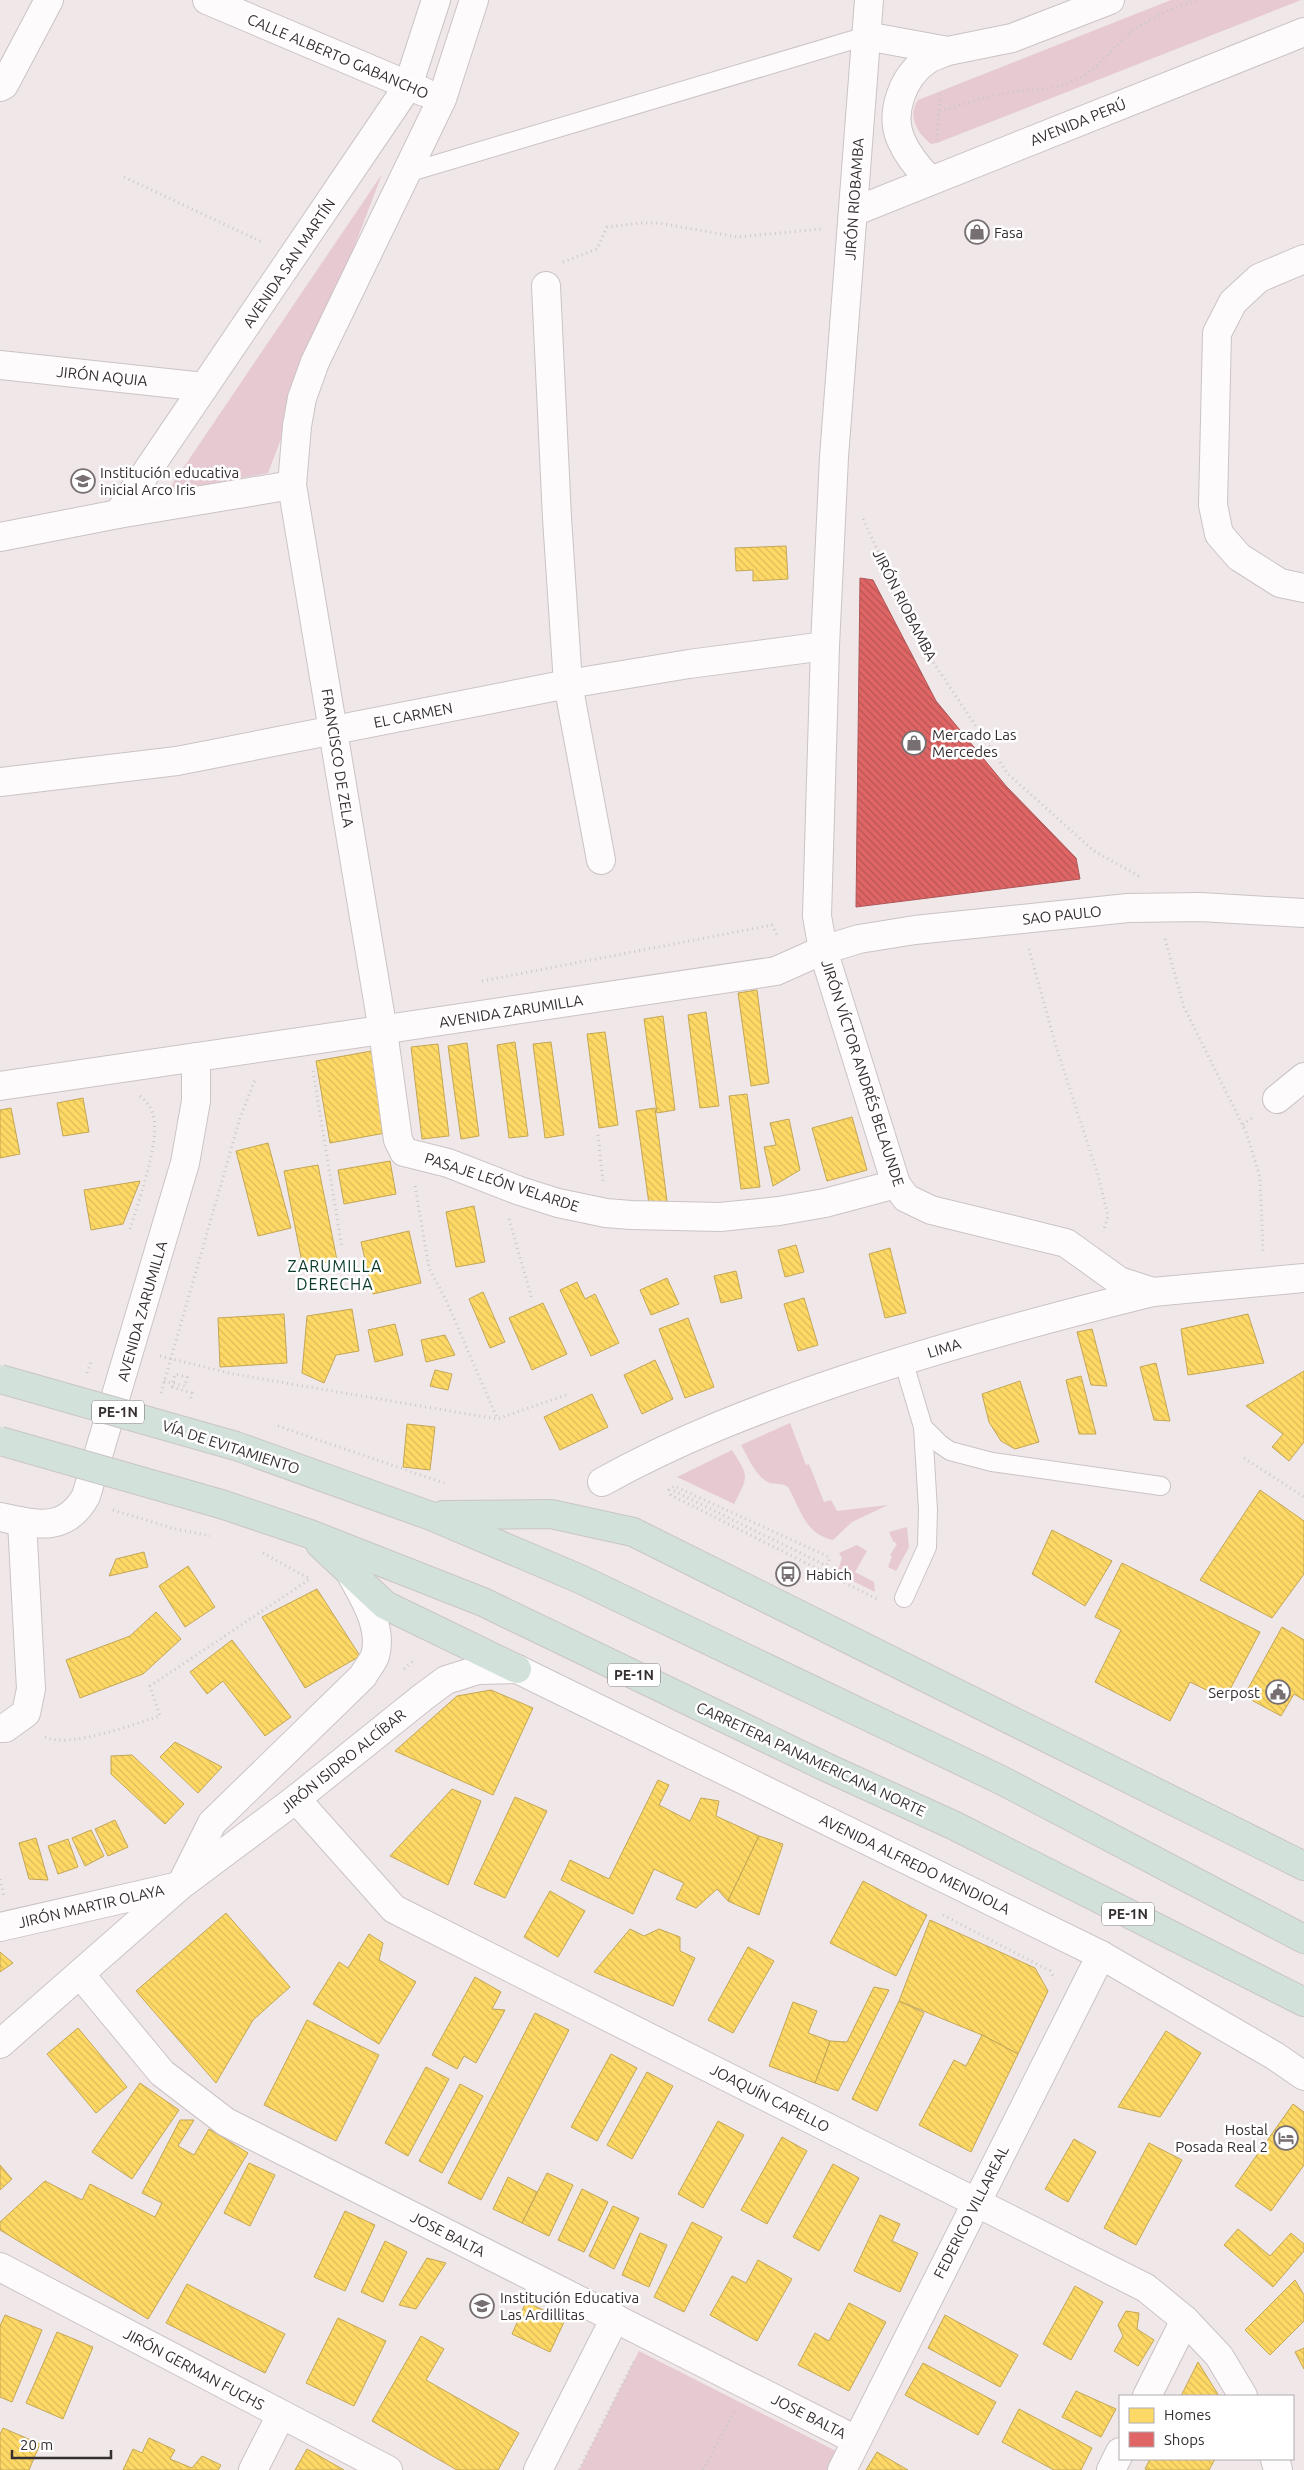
<svg xmlns="http://www.w3.org/2000/svg" width="1304" height="2470" font-family="Ubuntu,sans-serif">
<defs>
<pattern id="homes-back-hatch" width="6" height="6" patternUnits="userSpaceOnUse" patternTransform="scale(1.25)"><rect width="6" height="6" fill="#ffd966"/><path d="M-1 5l2 2M0 0l6 6M5-1l2 2" fill="none" stroke="#dbbb59"/></pattern>
<pattern id="shops-back-hatch" width="6" height="6" patternUnits="userSpaceOnUse" patternTransform="scale(1.25)"><rect width="6" height="6" fill="#e06666"/><path d="M-1 5l2 2M0 0l6 6M5-1l2 2" fill="none" stroke="#b65455"/></pattern>
</defs>
<rect width="100%" height="100%" fill="#f0e7e9"/>
<g fill="#e6c9d1">
<path d="M1171 0H1301L937 143 931 144C917 134 907 115 918 100Z"/>
<polygon points="382,174 268,473 167,492"/>
<path d="M790 1423 806 1465 809 1464 824 1502 831 1500 837 1511 888 1505 852 1522 833 1540C805 1534 801 1510 788 1487 783 1483 777 1485 770 1483 756 1478 748 1457 741 1445Z"/>
<path d="M732 1450C749 1477 749 1475 734 1504L677 1477Z"/>
<polygon points="907,1527 909,1547 896,1571 888,1567 892,1557 890,1555 897,1544 893,1541 889,1532"/>
<polygon points="857,1545 867,1551 855,1572 874,1582 875,1592 837,1573 842,1558 839,1553"/>
<polygon points="639,2351 838,2452 829,2470 579,2470"/>
</g>
<g fill="url(#homes-back-hatch)" stroke="#c3a656">
<polygon points="786,546 788,579 753,581 753,570 736,571 735,548"/>
<polygon points="757,990 769,1083 751,1086 738,993"/>
<polygon points="706,1012 719,1106 700,1108 688,1015"/>
<polygon points="663,1016 675,1110 657,1113 644,1019"/>
<polygon points="605,1032 618,1125 599,1128 587,1034"/>
<polygon points="515,1042 528,1136 509,1138 497,1045"/>
<polygon points="551,1042 564,1135 545,1138 533,1044"/>
<polygon points="467,1043 479,1136 461,1139 448,1046"/>
<polygon points="438,1044 449,1136 422,1139 411,1047"/>
<polygon points="377,1050 391,1132 330,1143 316,1061"/>
<polygon points="747,1094 760,1187 741,1189 729,1096"/>
<polygon points="83,1098 89,1132 63,1136 57,1103"/>
<polygon points="11,1108 20,1154 0,1158 0,1110"/>
<polygon points="655,1108 667,1201 649,1204 636,1111"/>
<polygon points="852,1117 867,1170 827,1181 812,1128"/>
<polygon points="789,1119 800,1170 773,1186 764,1147 776,1145 770,1123"/>
<polygon points="268,1143 291,1228 258,1236 236,1151"/>
<polygon points="390,1161 396,1194 344,1204 338,1170"/>
<polygon points="318,1165 337,1260 303,1267 284,1171"/>
<polygon points="140,1181 123,1224 91,1230 84,1190"/>
<polygon points="474,1206 485,1262 456,1267 446,1212"/>
<polygon points="409,1231 421,1283 373,1294 361,1242"/>
<polygon points="796,1245 804,1272 785,1277 778,1250"/>
<polygon points="890,1248 906,1313 885,1318 869,1254"/>
<polygon points="736,1271 742,1298 721,1303 714,1276"/>
<polygon points="667,1278 679,1304 651,1315 640,1290"/>
<polygon points="577,1282 585,1299 595,1294 619,1343 591,1356 560,1290"/>
<polygon points="483,1292 505,1342 490,1348 469,1299"/>
<polygon points="804,1298 818,1345 798,1351 784,1304"/>
<polygon points="543,1303 567,1354 532,1370 509,1318"/>
<polygon points="352,1309 359,1351 336,1355 324,1383 302,1373 307,1316"/>
<polygon points="284,1314 287,1363 220,1367 218,1318"/>
<polygon points="1248,1314 1264,1363 1188,1375 1181,1329"/>
<polygon points="688,1318 714,1387 685,1398 659,1329"/>
<polygon points="395,1324 403,1355 375,1362 368,1330"/>
<polygon points="1092,1329 1107,1386 1091,1385 1077,1332"/>
<polygon points="445,1335 455,1355 426,1362 421,1340"/>
<polygon points="655,1360 673,1399 642,1414 624,1375"/>
<polygon points="1156,1363 1170,1421 1154,1420 1140,1367"/>
<polygon points="435,1370 452,1374 448,1390 430,1386"/>
<polygon points="1304,1371 1304,1442 1289,1461 1272,1447 1283,1434 1246,1406"/>
<polygon points="1081,1376 1096,1434 1079,1434 1066,1380"/>
<polygon points="1020,1381 1039,1442 1015,1449 1001,1441 989,1422 982,1394"/>
<polygon points="592,1394 608,1427 560,1450 544,1417"/>
<polygon points="407,1424 435,1427 430,1470 403,1467"/>
<polygon points="1260,1490 1304,1521 1304,1574 1272,1618 1200,1580"/>
<polygon points="1052,1530 1112,1561 1085,1606 1032,1574"/>
<polygon points="144,1552 148,1567 109,1576 116,1559"/>
<polygon points="1122,1563 1260,1632 1225,1699 1190,1682 1170,1721 1095,1682 1121,1630 1095,1617"/>
<polygon points="188,1566 215,1607 185,1627 159,1586"/>
<polygon points="317,1589 360,1656 305,1688 262,1617"/>
<polygon points="156,1612 181,1639 143,1674 80,1698 66,1660 130,1636"/>
<polygon points="1282,1627 1304,1640 1304,1700 1294,1694 1281,1716 1244,1696"/>
<polygon points="232,1640 291,1717 265,1736 223,1681 207,1694 190,1672"/>
<polygon points="491,1690 533,1708 493,1795 395,1751 457,1696"/>
<polygon points="175,1742 222,1767 198,1793 160,1757"/>
<polygon points="132,1755 184,1804 165,1824 111,1774 111,1756"/>
<polygon points="658,1780 669,1785 659,1805 690,1821 701,1798 719,1801 716,1816 759,1836 728,1901 717,1889 696,1908 676,1899 684,1883 654,1869 633,1914 561,1880 570,1860 609,1879"/>
<polygon points="452,1789 481,1801 448,1885 390,1856"/>
<polygon points="515,1797 547,1811 505,1898 474,1884"/>
<polygon points="115,1820 128,1847 108,1856 95,1829"/>
<polygon points="91,1830 104,1856 85,1866 72,1838"/>
<polygon points="759,1836 783,1844 759,1915 728,1901"/>
<polygon points="36,1838 48,1880 29,1879 19,1843"/>
<polygon points="68,1839 78,1867 58,1874 48,1846"/>
<polygon points="863,1881 927,1915 896,1976 830,1943"/>
<polygon points="550,1891 585,1911 558,1957 524,1937"/>
<polygon points="226,1913 290,1987 253,2020 216,2083 136,1991"/>
<polygon points="930,1920 1035,1968 1048,1991 1018,2054 982,2035 899,2001"/>
<polygon points="630,1929 644,1936 659,1929 680,1937 680,1951 695,1958 673,2006 594,1972"/>
<polygon points="369,1934 383,1943 379,1960 416,1982 379,2044 313,2004 339,1962 348,1968"/>
<polygon points="748,1947 774,1961 733,2033 708,2020"/>
<polygon points="0,1952 13,1963 0,1972"/>
<polygon points="475,1977 501,1992 492,2009 505,2010 476,2063 464,2056 457,2069 432,2055"/>
<polygon points="874,1987 889,1990 838,2091 815,2083 830,2041 847,2042"/>
<polygon points="899,2001 924,2013 877,2111 852,2099"/>
<polygon points="793,2002 817,2011 808,2033 830,2041 815,2083 769,2066"/>
<polygon points="535,2013 569,2030 481,2200 448,2183"/>
<polygon points="307,2020 379,2055 336,2141 264,2105"/>
<polygon points="78,2028 127,2087 96,2113 47,2054"/>
<polygon points="1166,2031 1201,2053 1160,2117 1118,2107"/>
<polygon points="982,2035 1018,2054 971,2152 919,2125 954,2060 966,2066"/>
<polygon points="611,2054 637,2068 597,2141 571,2127"/>
<polygon points="426,2067 449,2079 408,2156 385,2143"/>
<polygon points="647,2072 673,2086 632,2159 607,2145"/>
<polygon points="140,2083 179,2110 132,2179 92,2152"/>
<polygon points="460,2084 483,2096 442,2173 419,2161"/>
<polygon points="1293,2104 1304,2112 1304,2165 1271,2211 1235,2186"/>
<polygon points="180,2120 194,2120 178,2146 194,2155 209,2129 248,2153 148,2319 0,2230 0,2222 45,2181 82,2200 90,2184 155,2217 162,2203 142,2193"/>
<polygon points="718,2121 744,2135 703,2208 678,2194"/>
<polygon points="782,2137 807,2151 767,2224 741,2210"/>
<polygon points="1074,2139 1096,2152 1068,2202 1045,2189"/>
<polygon points="1149,2143 1182,2160 1136,2245 1104,2228"/>
<polygon points="249,2163 275,2175 250,2226 224,2213"/>
<polygon points="833,2164 859,2178 819,2251 793,2237"/>
<polygon points="0,2165 12,2179 0,2190"/>
<polygon points="547,2173 573,2185 549,2236 522,2223"/>
<polygon points="508,2177 537,2192 522,2223 493,2209"/>
<polygon points="582,2189 608,2202 584,2252 558,2240"/>
<polygon points="613,2206 639,2218 614,2269 589,2256"/>
<polygon points="345,2211 375,2225 345,2291 314,2277"/>
<polygon points="880,2215 900,2224 892,2241 918,2253 900,2292 854,2271"/>
<polygon points="692,2222 722,2237 684,2312 654,2297"/>
<polygon points="1238,2229 1270,2256 1291,2233 1304,2244 1304,2251 1273,2287 1224,2245"/>
<polygon points="640,2233 667,2245 649,2287 622,2275"/>
<polygon points="385,2241 407,2252 383,2302 361,2292"/>
<polygon points="427,2258 446,2263 416,2309 399,2305"/>
<polygon points="758,2260 792,2279 757,2341 710,2315 732,2276 746,2283"/>
<polygon points="1295,2280 1304,2295 1304,2321 1270,2355 1245,2330"/>
<polygon points="187,2284 285,2334 265,2373 166,2323"/>
<polygon points="1075,2286 1103,2302 1071,2360 1043,2344"/>
<polygon points="526,2302 565,2320 550,2352 512,2334"/>
<polygon points="849,2303 886,2322 849,2391 798,2365 815,2333 829,2341"/>
<polygon points="1126,2311 1139,2313 1137,2329 1154,2340 1138,2366 1114,2351 1123,2336 1118,2325"/>
<polygon points="5,2315 42,2330 12,2402 0,2397 0,2326"/>
<polygon points="945,2315 1018,2355 1000,2387 928,2348"/>
<polygon points="338,2318 386,2341 354,2406 306,2383"/>
<polygon points="57,2332 93,2347 63,2419 26,2403"/>
<polygon points="421,2336 444,2349 426,2380 519,2433 498,2470 457,2470 372,2421"/>
<polygon points="1304,2348 1304,2369 1295,2352"/>
<polygon points="1198,2362 1219,2396 1181,2396"/>
<polygon points="923,2363 996,2402 978,2435 905,2395"/>
<polygon points="1076,2391 1116,2409 1101,2437 1062,2417"/>
<polygon points="1019,2409 1092,2448 1081,2470 1054,2470 1002,2442"/>
<polygon points="3,2428 40,2444 29,2470 0,2470 0,2434"/>
<polygon points="149,2438 175,2450 170,2459 192,2468 202,2456 221,2465 218,2470 123,2470 133,2449 142,2453"/>
<polygon points="307,2449 344,2470 295,2470"/>
<polygon points="877,2452 908,2470 866,2470"/>
<polygon points="1150,2459 1215,2459 1209,2470 1148,2470 1145,2469"/>
</g>
<polygon fill="url(#shops-back-hatch)" stroke="#ad5656" points="860,578 873,580 936,701 1006,786 1076,858 1080,879 856,907"/>
<g fill="none" stroke-linecap="round" stroke-linejoin="round">
<g stroke="#cbc3c5" stroke-width="20">
<g id="lane">
<polyline points="407,173 866,36"/>
<polyline points="903,1360 923,1427 940,1444 950,1451 992,1462 1161,1486"/>
<polyline points="904,1598 927,1547 928,1510 923,1427"/>
</g>
</g>
<g stroke="#cbc3c5" stroke-width="30">
<g id="street">
<polyline points="207,0 424,92"/>
<polyline points="474,0 442,99 315,362 302,398 297,426 292,485 383,1031 398,1140 404,1152 448,1163 520,1191 558,1203 606,1213 631,1215 720,1217 779,1211 825,1203 896,1184"/>
<polyline points="0,87 4,85 49,0"/>
<polyline points="1304,259 1259,278 1233,302 1217,333 1213,505 1219,534 1239,557 1280,583 1304,588"/>
<polyline points="546,286 557,518 568,684 601,860"/>
<polyline points="0,365 204,387"/>
<polyline points="118,514 408,86 436,0"/>
<polyline points="0,537 118,514 292,485"/>
<polyline points="0,782 177,761 568,684 689,664 825,646"/>
<polyline points="823,950 859,939 915,930 1128,908 1200,907 1304,913"/>
<polyline points="1277,1099 1304,1077"/>
<path d="M602 1482C679 1439 760 1408 843 1380 945 1346 1048 1318 1153 1292"/>
<polyline points="0,1728 5,1728 26,1713 31,1689 22,1522"/>
<polyline points="296,1799 394,1909 1146,2288 1185,2320 1219,2356 1243,2396"/>
<path d="M184 1879 212 1823 363 1676C366 1670 372 1663 375 1656 383 1629 365 1599 352 1576"/>
<polyline points="0,1927 179,1886"/>
<polyline points="80,1974 162,2073 226,2122 856,2440"/>
<polyline points="0,2044 181,1885 296,1799 423,1697 446,1680 478,1670 517,1669"/>
<polyline points="0,2267 388,2470"/>
<polyline points="1147,2396 1185,2320"/>
<polyline points="1275,2459 1278,2470"/>
<polyline points="253,2470 281,2415"/>
<polyline points="538,2470 615,2318"/>
<polyline points="842,2470 1101,1955"/>
<polyline points="1111,2470 1120,2452"/>
</g>
</g>
<g stroke="#cbc3c5" stroke-width="30">
<g id="secondary">
<polyline points="869,0 834,457 825,646 817,916 823,950 896,1184 906,1198 931,1210 1066,1243 1119,1281 1153,1292 1304,1278"/>
<polyline points="866,36 948,51 1012,38 1110,0"/>
<path d="M930 180C918 168 908 156 901 140 889 113 903 76 927 60 933 56 941 54 948 51"/>
<polyline points="853,212 1304,32"/>
<path d="M0 1086C259 1048 517 1010 776 971L823 950"/>
<path d="M0 1517C35 1524 65 1534 86 1496L185 1163 196 1101V1057"/>
<polyline points="517,1669 1101,1955 1275,2056 1304,2076"/>
</g>
</g>
<g stroke="#c9c5c6" stroke-width="30">
<g id="highway">
<polyline points="236,1446 431,1516 580,1579 1001,1780 1304,1939"/>
<polyline points="221,1504 310,1534 483,1602 830,1769 953,1825 1304,2002"/>
<polyline points="443,1515 551,1514 633,1532 1304,1866"/>
<polyline points="320,1544 385,1605 517,1669"/>
</g>
</g>
<g stroke="#cac8c8" stroke-width="3" stroke-dasharray="1 4" stroke-linecap="butt">
<path d="M940 111C961 105 984 97 1006 93 1034 88 1054 92 1080 78 1099 67 1112 49 1128 35 1147 18 1173 9 1196 0"/>
<polyline points="937,140 940,91"/>
<polyline points="124,177 264,243"/>
<polyline points="563,262 597,249 607,227 641,223 659,223 737,237 821,229"/>
<polyline points="863,519 923,647 1008,774 1094,851 1139,876"/>
<polyline points="1165,939 1184,1007 1246,1132 1260,1177 1263,1251"/>
<polyline points="1029,949 1057,1050 1098,1175 1108,1216 1103,1232"/>
<polyline points="482,981 772,925 778,937"/>
<polyline points="313,1071 342,1248"/>
<polyline points="1243,1125 1253,1117"/>
<polyline points="598,1135 603,1182"/>
<polyline points="415,1186 429,1268 446,1300 497,1418"/>
<polyline points="509,1219 532,1299"/>
<path d="M130 1229C138 1203 159 1144 154 1119 152 1108 148 1103 140 1096"/>
<polyline points="160,1356 233,1374 497,1419 569,1394"/>
<polyline points="87,1373 92,1360"/>
<polyline points="164,1381 185,1386 187,1377 175,1374"/>
<polyline points="172,1387 192,1393 190,1401"/>
<polyline points="161,1393 240,1118 255,1080"/>
<polyline points="278,1426 444,1483"/>
<polyline points="1244,1458 1304,1497"/>
<polyline points="674,1491 825,1565 829,1563 829,1557 674,1486 669,1490 671,1495 879,1600"/>
<polyline points="113,1510 172,1528 210,1536"/>
<polyline points="263,1553 310,1579"/>
<polyline points="404,1669 413,1661"/>
<path d="M45 1737C68 1749 134 1724 160 1716L150 1686 310 1579"/>
<polyline points="0,1879 4,1896"/>
<polyline points="943,1915 1050,1971 1055,1979"/>
<polyline points="579,2470 634,2361"/>
<polyline points="703,2470 734,2412"/>
</g>
<use href="#lane" stroke="#fdfbfc" stroke-width="18"/>
<use href="#street" stroke="#fdfbfc" stroke-width="28"/>
<use href="#secondary" stroke="#fdfbfc" stroke-width="28"/>
<use href="#highway" stroke="#d3e1db" stroke-width="28"/>
<g stroke="#c9c5c6" stroke-width="30" stroke-linecap="butt">
<g id="highway-bridge">
<polyline points="0,1379 236,1446"/>
<polyline points="0,1441 221,1504"/>
</g>
</g>
<polyline stroke="#cac8c8" stroke-width="3" stroke-dasharray="1 4" stroke-linecap="butt" points="172,1387 175,1374"/>
<use href="#highway-bridge" stroke="#d3e1db" stroke-width="28"/>
</g>
<defs>
<g id="shop-ring" transform="scale(1.25)"><circle r="9.5" fill="#fff" stroke="#776f71" stroke-width="1.5"/><path d="M-5-2.5h2.3a2.7 3.5 0 0 1 5.4 0H5L5.5 6h-11ZM-1.5-2.5h3a1.5 2.3 0 0 0-3 0Z" fill="#776f71"/></g>
<g id="school-ring" transform="scale(1.25)"><circle r="9.5" fill="#fff" stroke="#776f71" stroke-width="1.5"/><path d="M0-5L7-2L0 1L-7-2ZM-4 1L0 2.5L4 1V4Q0 6-4 4Z" fill="#776f71"/></g>
<g id="bus-ring" transform="scale(1.25)"><circle r="9.5" fill="#fff" stroke="#776f71" stroke-width="1.5"/><path d="M-5-6H5V4H4V6H2V4H-2V6H-4V4H-5ZM-3.5-4V0h7V-4ZM-3.5 1.2v1.5H-2V1.2ZM2 1.2v1.5H3.5V1.2Z" fill="#776f71"/></g>
<g id="civic-ring" transform="scale(1.25)"><circle r="9.5" fill="#fff" stroke="#776f71" stroke-width="1.5"/><path d="M-.6-6.5H3V-4.5H.6V-3L4-1V1h2V6H-6V1h2V-1L-.6-3ZM-1.2 2.5V6h2.4V2.5Z" fill="#776f71"/></g>
<g id="hotel-ring" transform="scale(1.25)"><circle r="9.5" fill="#fff" stroke="#776f71" stroke-width="1.5"/><path d="M-6-4.5h1.5V1H6V5H4.5V3h-9V5H-6ZM-4 0a1.8 1.8 0 1 1 3.6 0ZM.5 0V-2.5h3Q6-2.5 6 0Z" fill="#776f71"/></g>
</defs>
<g fill-rule="evenodd">
<use href="#shop-ring" x="977" y="232"/>
<use href="#school-ring" x="83" y="481"/>
<use href="#shop-ring" x="914" y="743"/>
<use href="#bus-ring" x="788" y="1574"/>
<use href="#civic-ring" x="1278" y="1692"/>
<use href="#hotel-ring" x="1286" y="2138"/>
<use href="#school-ring" x="482" y="2306"/>
</g>
<g text-anchor="middle" dominant-baseline="central" stroke-width="5" stroke-linejoin="round" paint-order="stroke">
<g fill="#fff" stroke="#726d6f" stroke-width="1">
<rect x="92" y="1400.5" width="52" height="23" rx="4"/>
<rect x="608" y="1663.5" width="52" height="23" rx="4"/>
<rect x="1102" y="1902.5" width="52" height="23" rx="4"/>
</g>
<g font-size="14" font-weight="bold" fill="#362f31">
<text x="118" y="1412">PE-1N</text>
<text x="634" y="1675">PE-1N</text>
<text x="1128" y="1914">PE-1N</text>
</g>
<g font-size="15" fill="#362f31" stroke="#fff">
<text transform="translate(338 56) rotate(23)">CALLE ALBERTO GABANCHO</text>
<text transform="translate(1078 122) rotate(-22)">AVENIDA PERÚ</text>
<text transform="translate(854 199) rotate(-86)">JIRÓN RIOBAMBA</text>
<text transform="translate(289 263) rotate(-56)">AVENIDA SAN MARTÍN</text>
<text transform="translate(102 376) rotate(6)">JIRÓN AQUIA</text>
<text transform="translate(905 605) rotate(63)">JIRÓN RIOBAMBA</text>
<text transform="translate(413 715) rotate(-11)">EL CARMEN</text>
<text transform="translate(338 758) rotate(81)">FRANCISCO DE ZELA</text>
<text transform="translate(1062 915) rotate(-6)">SAO PAULO</text>
<text transform="translate(511 1011) rotate(-9)">AVENIDA ZARUMILLA</text>
<text transform="translate(863 1073) rotate(72)">JIRÓN VÍCTOR ANDRÉS BELAUNDE</text>
<text transform="translate(502 1182) rotate(18)">PASAJE LEÓN VELARDE</text>
<text transform="translate(142 1311) rotate(-74)">AVENIDA ZARUMILLA</text>
<text transform="translate(944 1348) rotate(-17)">LIMA</text>
<text transform="translate(231 1447) rotate(18)">VÍA DE EVITAMIENTO</text>
<text transform="translate(811 1759) rotate(25)">CARRETERA PANAMERICANA NORTE</text>
<text transform="translate(343 1761) rotate(-39)">JIRÓN ISIDRO ALCÍBAR</text>
<text transform="translate(915 1864) rotate(26)">AVENIDA ALFREDO MENDIOLA</text>
<text transform="translate(91 1906) rotate(-13)">JIRÓN MARTIR OLAYA</text>
<text transform="translate(770 2098) rotate(27)">JOAQUÍN CAPELLO</text>
<text transform="translate(971 2212) rotate(-63)">FEDERICO VILLAREAL</text>
<text transform="translate(448 2234) rotate(27)">JOSE BALTA</text>
<text transform="translate(194 2369) rotate(28)">JIRÓN GERMAN FUCHS</text>
<text transform="translate(809 2416) rotate(27)">JOSE BALTA</text>
</g>
<g font-size="15" fill="#362f31" stroke="#fff" text-anchor="start">
<text x="994" y="232">Fasa</text>
<text x="100" y="472">Institución educativa<tspan x="100" dy="17">inicial Arco Iris</tspan></text>
<text x="932" y="734">Mercado Las<tspan x="932" dy="17">Mercedes</tspan></text>
<text x="806" y="1574">Habich</text>
<text x="1260" y="1692" text-anchor="end">Serpost</text>
<text x="1268" y="2129" text-anchor="end">Hostal<tspan x="1268" dy="17">Posada Real 2</tspan></text>
<text x="500" y="2297">Institución Educativa<tspan x="500" dy="17">Las Ardillitas</tspan></text>
</g>
<g font-size="16" letter-spacing="1" fill="#0a3a28" stroke="#fff">
<text x="335" y="1266">ZARUMILLA<tspan x="335" dy="18">DERECHA</tspan></text>
</g>
</g>
<rect x="1119" y="2395" width="175" height="65" fill="#ffffff" stroke="#afacad"/>
<rect x="1129" y="2408" width="25" height="15" fill="#ffd966" stroke="#afacad"/>
<text x="1164" y="2420" font-size="15" fill="#362f31">Homes</text>
<rect x="1129" y="2432" width="25" height="15" fill="#e06666" stroke="#afacad"/>
<text x="1164" y="2445" font-size="15" fill="#362f31">Shops</text>
<path d="M12 2450v8h99v-8" fill="none" stroke="#362f31" stroke-width="2.5"/>
<text x="20" y="2450" font-size="15" fill="#362f31" stroke="#ffffff" stroke-width="4" paint-order="stroke">20 m</text>
</svg>
